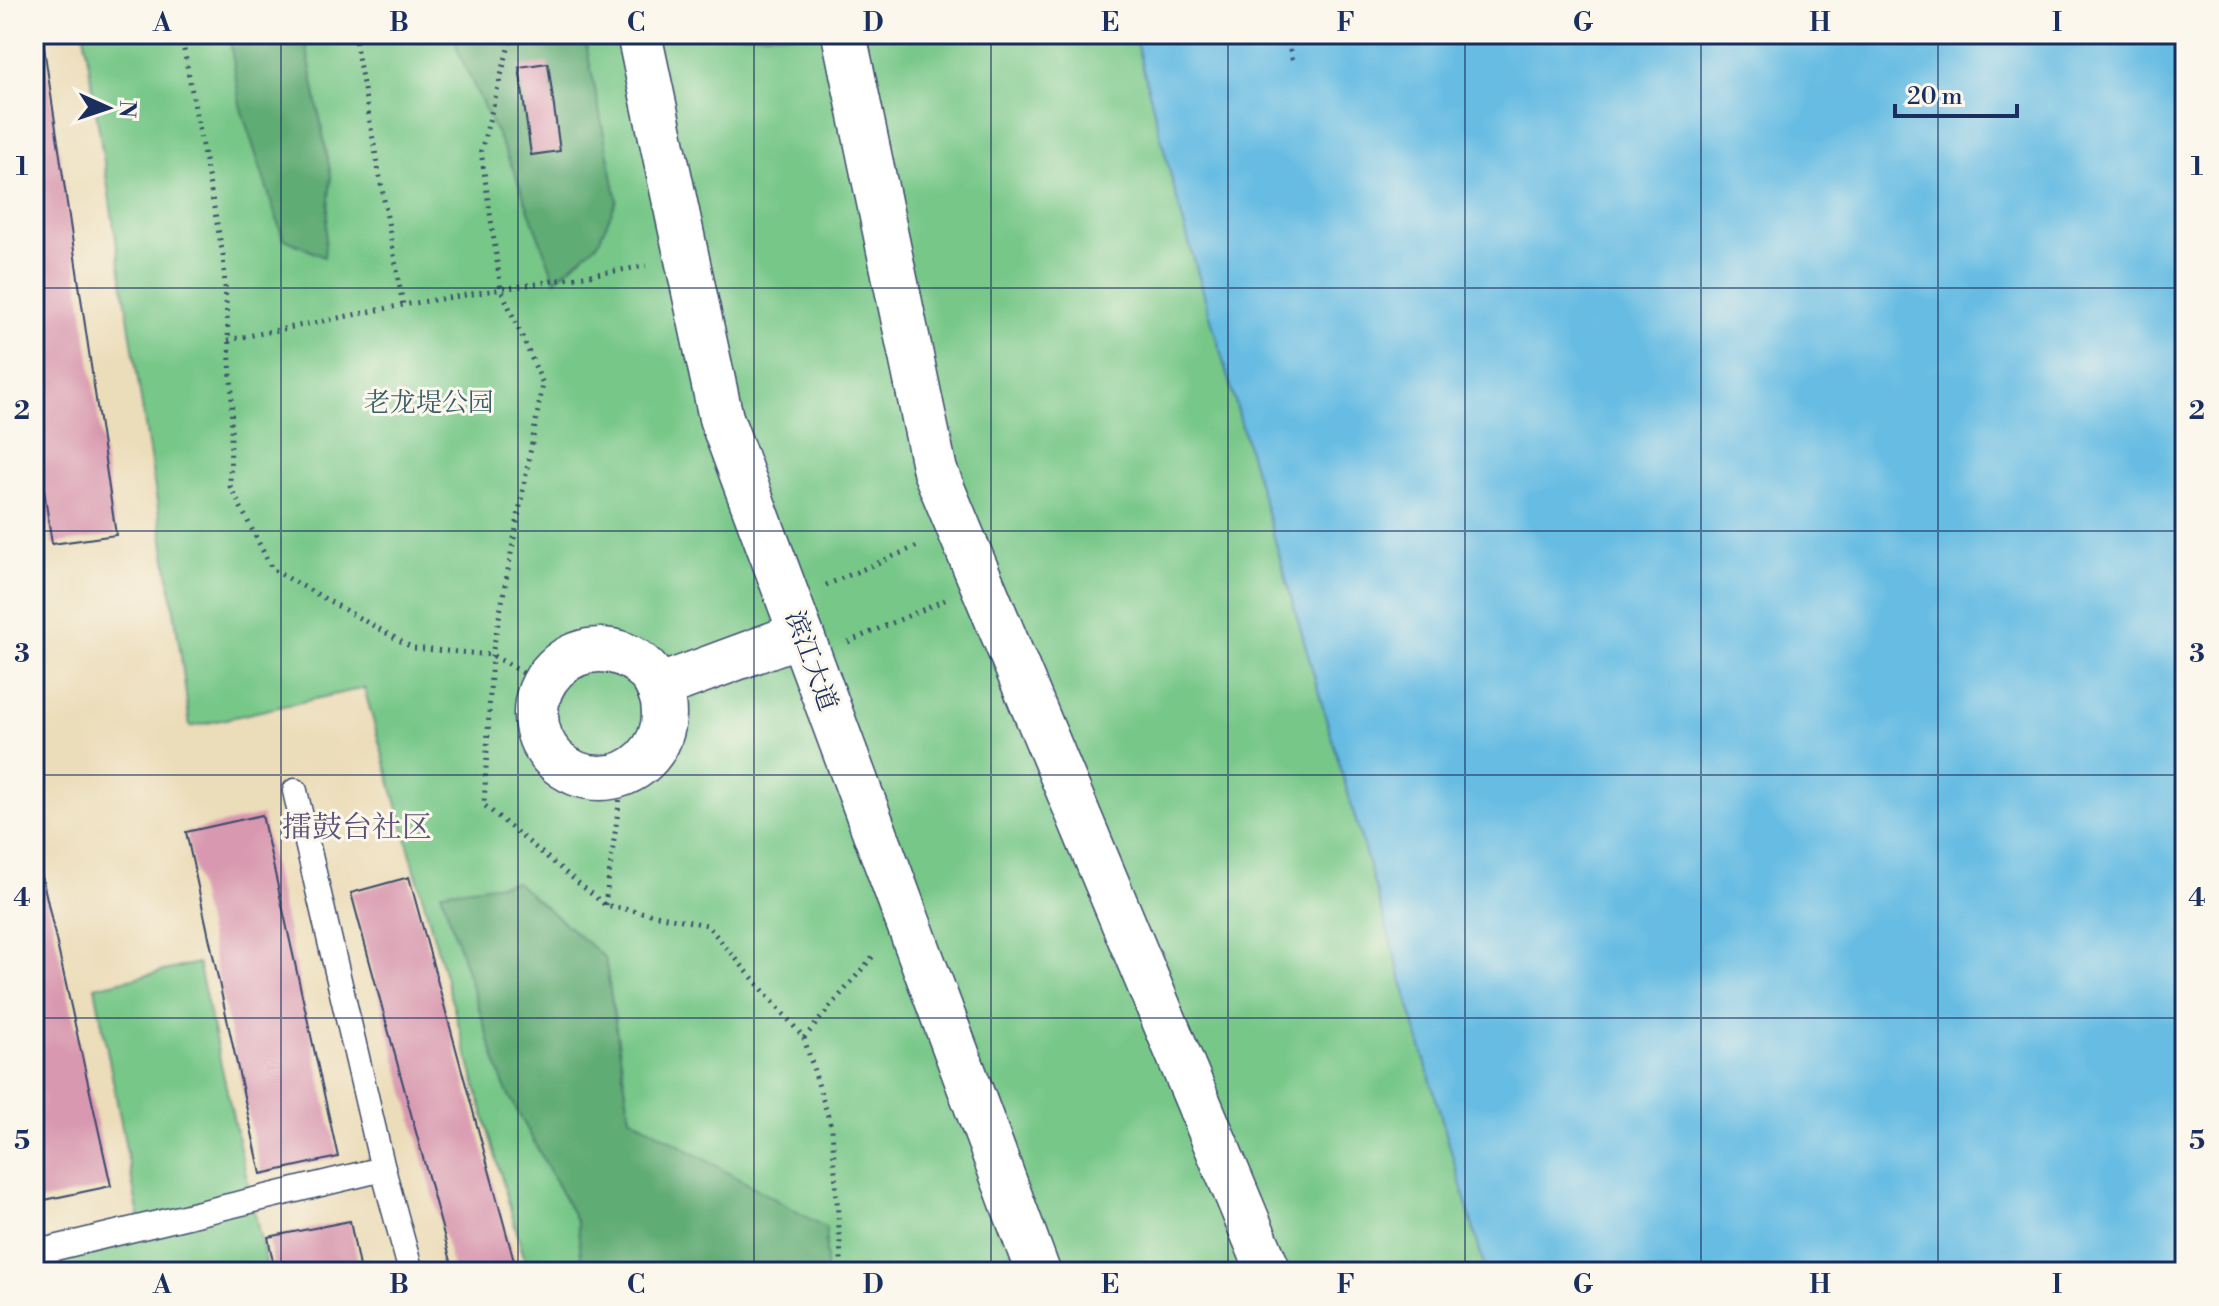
<svg xmlns="http://www.w3.org/2000/svg" width="2219" height="1306" font-family="'Libre Bodoni','Noto Serif SC',serif">
<rect width="100%" height="100%" fill="#fbf7ec"/>
<filter id="ink" filterUnits="userSpaceOnUse"><feTurbulence type="fractalNoise" baseFrequency=".0125" numOctaves="2"/><feDisplacementMap in="SourceGraphic" scale="16" xChannelSelector="R" yChannelSelector="G"/><feConvolveMatrix kernelMatrix="1 2 1 2 8 2 1 2 1" color-interpolation-filters="sRGB"/></filter>
<filter id="wash" filterUnits="userSpaceOnUse"><feTurbulence type="fractalNoise" baseFrequency=".006" numOctaves="4" result="noise"/><feDisplacementMap in="SourceGraphic" scale="32" xChannelSelector="R" yChannelSelector="G"/><feGaussianBlur stdDeviation="1.8" result="paint"/><feColorMatrix in="noise" values="0 0 0 0 0 0 0 0 0 0 0 0 0 0 0 0 0 1.4 0 .05"/><feComposite in="paint" operator="in"/></filter>
<g filter="url(#wash)">
<rect width="100%" height="100%" fill="#ecddba"/>
<g fill="#77c788" stroke="#497b73" stroke-width="2">
<polygon points="84,34 1134,34 1182,218 1486,1272 528,1272 364,688 190,727 181,656"/>
<polygon points="198,963 268,1272 34,1272 34,1253 141,1227 95,987"/>
</g>
<g fill="#61ac74" stroke="#3e6e69" stroke-width="2">
<polygon points="229,34 304,34 331,176 324,257 283,238 240,105"/>
<polygon points="454,34 584,34 617,200 598,243 555,280 514,171 459,54"/>
<polygon points="516,882 605,958 630,1117 826,1228 826,1272 583,1272 577,1222 504,1086 441,892"/>
</g>
<polygon fill="#66bce3" stroke="#4076a0" stroke-width="2" points="1134,34 2185,34 2185,1272 1486,1272 1182,218"/>
<g id="blocks">
<g fill="#d898af">
<polygon points="34,34 42,34 116,535 52,544 34,422"/>
<polygon points="548,63 560,151 531,155 519,67"/>
<polygon points="36,761 45,827 34,828 34,762"/>
<polygon points="262,815 338,1157 261,1174 186,832"/>
<polygon points="34,841 111,1186 35,1202 34,1200"/>
<polygon points="409,877 517,1272 454,1272 351,893"/>
<polygon points="350,1221 360,1272 275,1272 268,1237"/>
</g>
</g>
</g>
<g filter="url(#ink)">
<use href="#blocks" fill-opacity="0" stroke="#3a496c" stroke-width="2"/>
<g fill="none" stroke-linecap="round" stroke-linejoin="round">
<g stroke="#3a496c" stroke-width="27">
<g id="lane">
<polyline points="383,1169 411,1272"/>
<polyline points="34,1253 383,1169 295,791"/>
</g>
</g>
<g stroke="#3a496c" stroke-width="47">
<g id="street">
<polyline points="844,34 935,471 1269,1272"/>
<circle cx="600" cy="714" r="64"/>
<polyline points="658,687 801,634"/>
</g>
</g>
<g stroke="#3a496c" stroke-width="47">
<polyline id="secondary" points="639,34 721,418 1038,1272"/>
</g>
<g stroke="#3a496c" stroke-width="5" stroke-dasharray="2 6" stroke-linecap="butt">
<polyline points="181,34 223,255 232,392 230,486 272,569 413,648 492,655 542,684"/>
<polyline points="354,34 403,305"/>
<polyline points="512,34 481,151 501,289 543,384 492,655 484,805 605,905 707,925 804,1038 832,1129 842,1272"/>
<polyline points="1286,34 1293,62"/>
<polyline points="228,340 403,305 646,266"/>
<polyline points="826,585 920,545"/>
<polyline points="848,642 945,600"/>
<polyline points="605,905 623,775"/>
<polyline points="804,1038 874,955"/>
</g>
<use href="#lane" stroke="#fff" stroke-width="24"/>
<use href="#street" stroke="#fff" stroke-width="44"/>
<use href="#secondary" stroke="#fff" stroke-width="44"/>
</g>
</g>
<path fill="none" stroke="#1b2f5e" stroke-width="2" stroke-opacity="0.55" d="M281 34V1272M518 34V1272M754 34V1272M991 34V1272M1228 34V1272M1465 34V1272M1701 34V1272M1938 34V1272M34 288H2185M34 531H2185M34 775H2185M34 1018H2185"/>
<g text-anchor="middle" dominant-baseline="central" stroke-width="6" stroke-linejoin="round" paint-order="stroke">
<g font-size="26" fill="#375d6b" stroke="#fbf7ec">
<text x="429" y="403">老龙堤公园</text>
</g>
<g font-size="26" fill="#1b2f5e" stroke="#fbf7ec">
<text transform="translate(811 661) rotate(70)">滨江大道</text>
</g>
<g font-size="30" fill="#5d547a" stroke="#fbf7ec">
<text x="357" y="828">擂鼓台社区</text>
</g>
</g>
<rect width="2219" height="1306" fill="none" stroke="#fbf7ec" stroke-width="88"/>
<g transform="translate(108 108) rotate(93)" stroke="#fbf7ec" stroke-width="6" paint-order="stroke">
<path d="M0-6L14 30L0 20L-14 30Z" fill="#1b2f5e"/>
<text y="-12" font-size="22" font-weight="bold" text-anchor="middle" fill="#1b2f5e">N</text>
</g>
<path d="M1895 104v12h122v-12" fill="none" stroke="#1b2f5e" stroke-width="4"/>
<text x="1907" y="104" font-size="24" fill="#1b2f5e" stroke="#fbf7ec" stroke-width="6" paint-order="stroke">20 m</text>
<rect x="44" y="44" width="2131" height="1218" fill="none" stroke="#1b2f5e" stroke-width="3"/>
<g font-size="26" text-anchor="middle" font-weight="bold" fill="#1b2f5e">
<text x="162" y="31">A</text>
<text x="399" y="31">B</text>
<text x="636" y="31">C</text>
<text x="873" y="31">D</text>
<text x="1110" y="31">E</text>
<text x="1346" y="31">F</text>
<text x="1583" y="31">G</text>
<text x="1820" y="31">H</text>
<text x="2057" y="31">I</text>
<text x="22" y="175">1</text>
<text x="2197" y="175">1</text>
<text x="22" y="419">2</text>
<text x="2197" y="419">2</text>
<text x="22" y="662">3</text>
<text x="2197" y="662">3</text>
<text x="22" y="906">4</text>
<text x="2197" y="906">4</text>
<text x="22" y="1149">5</text>
<text x="2197" y="1149">5</text>
<text x="162" y="1293">A</text>
<text x="399" y="1293">B</text>
<text x="636" y="1293">C</text>
<text x="873" y="1293">D</text>
<text x="1110" y="1293">E</text>
<text x="1346" y="1293">F</text>
<text x="1583" y="1293">G</text>
<text x="1820" y="1293">H</text>
<text x="2057" y="1293">I</text>
</g>
</svg>
